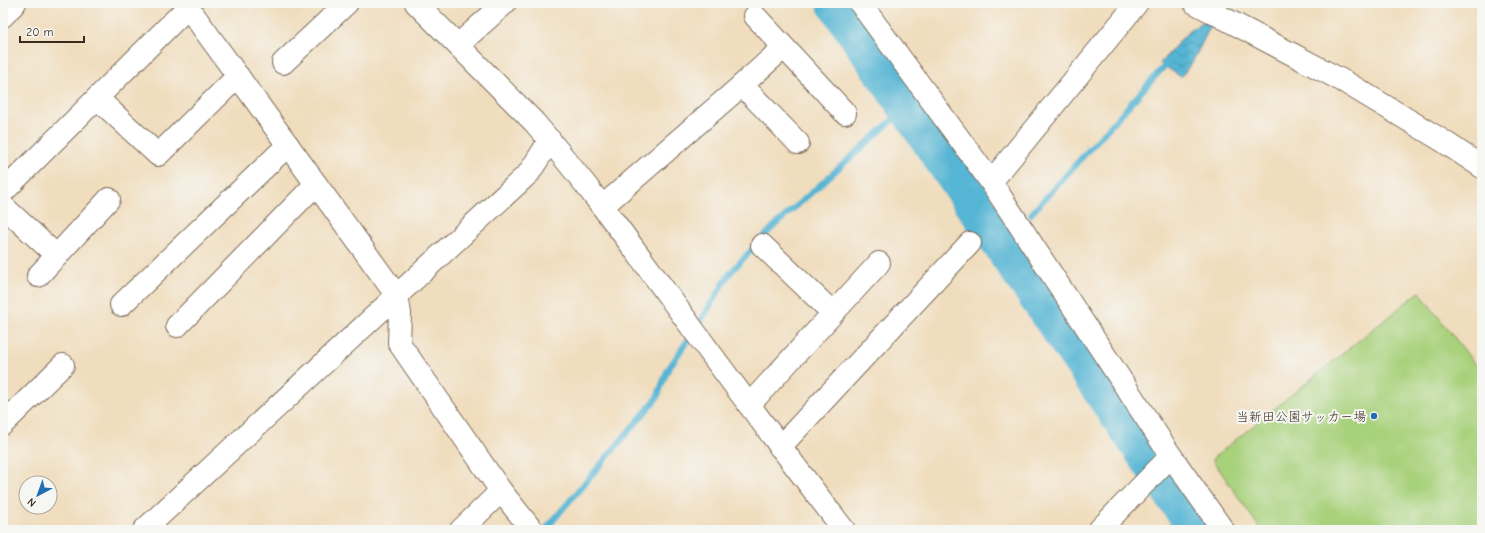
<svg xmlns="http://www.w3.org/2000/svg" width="1485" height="533" font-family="'Comic Neue','Klee One',sans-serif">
<defs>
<pattern id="water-waves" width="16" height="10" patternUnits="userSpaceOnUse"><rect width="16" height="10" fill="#55b5d4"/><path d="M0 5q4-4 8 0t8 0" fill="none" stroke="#4893ab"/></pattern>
</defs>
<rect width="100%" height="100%" fill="#f6f6f2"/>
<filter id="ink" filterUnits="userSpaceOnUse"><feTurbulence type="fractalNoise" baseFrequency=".025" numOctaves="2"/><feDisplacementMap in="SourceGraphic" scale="8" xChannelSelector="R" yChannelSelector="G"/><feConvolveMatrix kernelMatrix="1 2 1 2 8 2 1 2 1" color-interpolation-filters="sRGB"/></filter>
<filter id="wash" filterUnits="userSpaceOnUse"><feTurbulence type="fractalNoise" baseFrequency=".012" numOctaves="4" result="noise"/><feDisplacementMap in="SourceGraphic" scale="16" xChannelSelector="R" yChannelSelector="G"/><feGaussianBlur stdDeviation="0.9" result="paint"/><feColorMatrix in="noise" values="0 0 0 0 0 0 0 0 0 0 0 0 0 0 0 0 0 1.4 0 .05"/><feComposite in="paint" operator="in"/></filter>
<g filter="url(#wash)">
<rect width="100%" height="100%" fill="#f0ddbd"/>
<polygon fill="#a8d17c" stroke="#727e4d" points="1419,292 1482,373 1482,530 1261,530 1212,459"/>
<polygon fill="url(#water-waves)" stroke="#487079" points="1211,3 1222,3 1193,61 1181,77 1160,63 1186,34 1203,21"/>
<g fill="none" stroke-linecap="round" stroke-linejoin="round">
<g stroke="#55b5d4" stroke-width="6">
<polyline points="1031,214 1169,61"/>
<polyline points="1002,245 1012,234"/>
<polyline points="697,327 730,273 773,227 907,107"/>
<polyline points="545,530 657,398 667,371 692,334"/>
</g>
<polyline stroke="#55b5d4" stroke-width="39" points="836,3 1198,530"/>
</g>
</g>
<g filter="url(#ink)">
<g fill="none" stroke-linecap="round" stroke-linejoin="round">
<g stroke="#7a6956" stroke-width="24">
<g id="minor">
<polyline points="185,3 397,296 400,313 399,343 501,491 532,530"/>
<path d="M416 3 534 122C593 190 645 264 698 336 746 402 795 466 844 530"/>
<polyline points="860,3 991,182 1171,456 1223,530"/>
<polyline points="1195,3 1345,82 1443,141 1482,167"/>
<polyline points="3,16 15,3"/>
<polyline points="755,16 845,113"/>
<polyline points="458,45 505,3"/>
<polyline points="283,63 347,3"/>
<polyline points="742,85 798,143"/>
<polyline points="97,98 158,155 238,76"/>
<polyline points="991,182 1137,3"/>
<polyline points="3,192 188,7"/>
<polyline points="3,206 57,256"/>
<polyline points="603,206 742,85 783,48"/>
<polyline points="762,245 833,313"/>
<polyline points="38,276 109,199"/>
<polyline points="121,305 288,145"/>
<polyline points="177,326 316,184"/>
<polyline points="749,405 879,263"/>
<polyline points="3,424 63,365"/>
<polyline points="780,447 970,243"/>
<polyline points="144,530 529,173 550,140"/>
<polyline points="461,530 501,491"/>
<polyline points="1099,530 1171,456"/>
</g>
</g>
<use href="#minor" stroke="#fff" stroke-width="22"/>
</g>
</g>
<circle fill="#1f6fb2" stroke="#f6f6f2" stroke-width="1.5" cx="1374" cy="416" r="4"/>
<g text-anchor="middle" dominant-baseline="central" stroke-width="4" stroke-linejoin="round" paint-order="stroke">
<g font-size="13" fill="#3b2a1e" stroke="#f6f6f2" text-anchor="end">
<text x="1366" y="416">当新田公園サッカー場</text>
</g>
</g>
<rect width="1485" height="533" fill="none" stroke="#f6f6f2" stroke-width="16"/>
<g transform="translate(38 495) rotate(221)"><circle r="19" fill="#f6f6f2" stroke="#aba49d"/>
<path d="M0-3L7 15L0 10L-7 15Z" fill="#1f6fb2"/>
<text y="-6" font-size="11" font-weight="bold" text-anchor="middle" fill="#3b2a1e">N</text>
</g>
<path d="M20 36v6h64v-6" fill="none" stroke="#3b2a1e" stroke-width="2"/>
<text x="26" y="36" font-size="12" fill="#3b2a1e" stroke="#f6f6f2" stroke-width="3" paint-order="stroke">20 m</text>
</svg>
